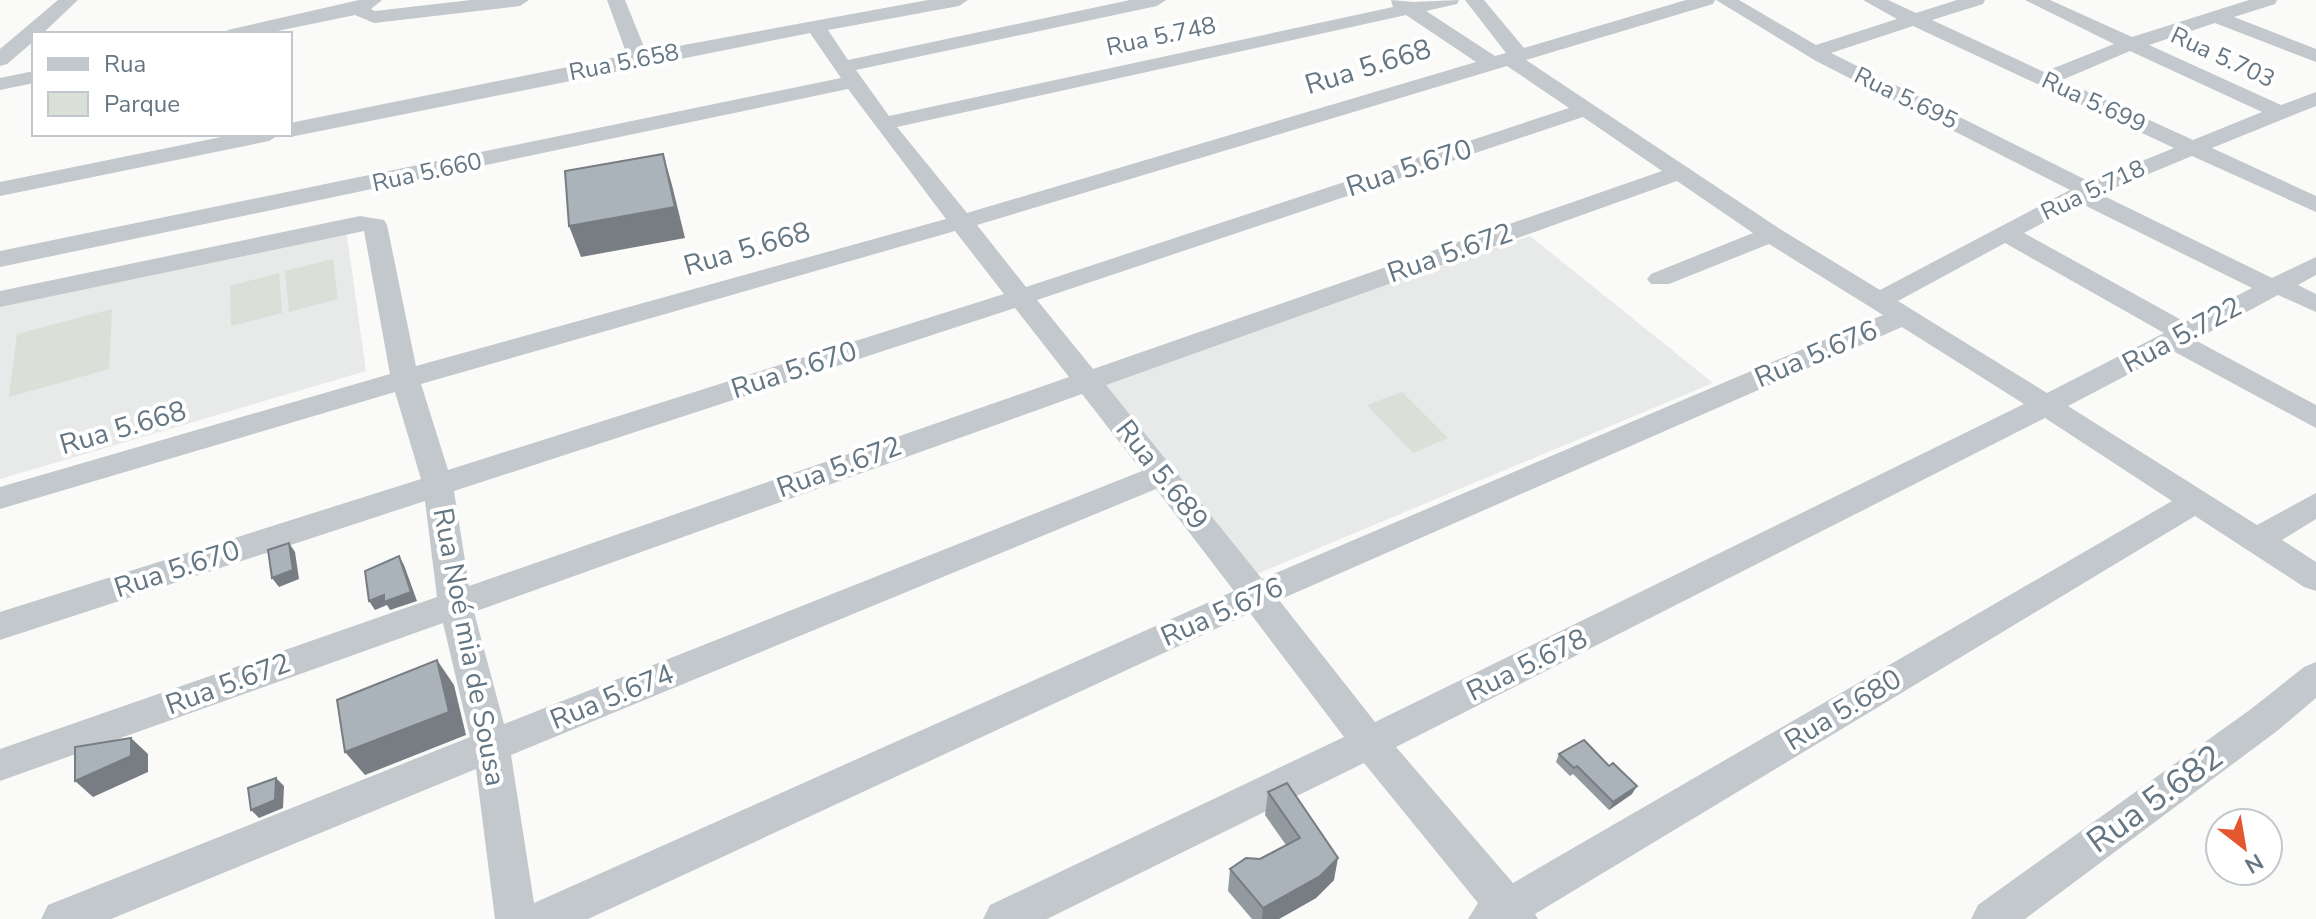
<svg xmlns="http://www.w3.org/2000/svg" width="2316" height="919" font-family="'Nunito Sans',sans-serif">
<rect width="100%" height="100%" fill="#fafaf8"/>
<g fill="#e8e9e9">
<polygon points="346,229 366,371 0,479 0,303"/>
<polygon points="1530,236 1713,383 1252,576 1099,381"/>
</g>
<g fill="#dadfd7">
<polygon points="333,259 338,299 289,312 285,271"/>
<polygon points="279,273 282,313 231,326 230,286"/>
<polygon points="112,309 109,369 9,397 17,334"/>
<polygon points="1402,392 1448,438 1413,453 1367,405"/>
</g>
<g fill="none" stroke-linecap="round" stroke-linejoin="round">
<g fill="#c3c8cc" fill-rule="evenodd">
<polygon points="58,0 78,0 42,34 34,34 34,41 7,64 0,66 0,49"/>
<polygon points="359,0 382,0 371,9 375,11 471,0 529,0 520,6 374,23 355,15 263,34 225,34 228,30"/>
<path d="M607 0H625L646 52 928 0H968L959 6 828 30 848 60 1130 0H1166L1157 6 856 70 889 116 1393 7 1391 0 1413 2 1459 0 1457 4 1426 11 1495 56 1506 53 1465 0H1484L1524 48 1686 0H1715L1713 4 1526 60 1780 229 1880 290 2070 190 1816 61 1716 0H1739L1816 45 1897 19 1863 0H1888L1916 13 1957 0H1985L1983 4 1932 20 2044 72 2114 44 2025 0H2050L2132 37 2249 0H2277L2275 4 2234 17 2316 49V62L2215 23 2149 45 2281 105 2316 92V106L2212 148 2316 196V212L2192 156 2100 194 2272 278 2316 257V275L2298 285 2316 294V312L2278 295 2195 340 2316 405V428L2173 351 2068 406 2257 525 2316 493V519L2282 540 2316 562V591L2304 587 2195 516 1535 914 1538 919H1468L1478 903 1364 763 1047 919H983L990 905 1344 737 1250 613 588 919H495L476 769 111 919H41L48 905 470 737 443 623 0 781V749L437 597 425 501 0 640V612L421 479 395 392 0 509V487L390 374 364 231 0 307V291L360 216 384 220 387 225 416 366 946 219 848 89 0 267V251L841 78 810 33 290 137 282 134H290V123L627 55ZM1406 15 1476 62 967 213 897 127ZM1913 26 2174 148 2090 182 1831 53ZM2130 51 2262 112 2193 140 2062 80ZM1507 66 1569 108 1026 287 977 225ZM1583 117 1662 171 1093 369 1037 300ZM1677 181 1753 233 1651 274 1647 279 1651 284H1669L1769 244 1883 315 1262 579 1106 385ZM2080 203 2252 288 2185 322 2024 233ZM955 231 1004 294 448 470 421 384ZM2005 243 2164 333 2047 393 1898 301ZM1015 308 1069 377 469 586 454 491ZM1902 327 2024 404 1375 722 1279 600ZM1082 394 1142 471 504 724 474 612ZM2045 418 2172 501 1513 883 1396 747ZM1156 489 1234 591 534 903 511 755Z"/>
<polygon points="34,71 34,83 0,90 0,78"/>
<polygon points="236,134 280,134 269,141 0,196 0,182"/>
<polygon points="2316,662 2316,698 2277,731 2025,919 1971,919 1978,905 2251,709 2304,667"/>
</g>
</g>
<g fill="#929a9f">
<polygon points="1559,754 1632,794 1609,810 1573,774 1570,776 1556,762"/>
<polygon points="1268,792 1334,880 1316,898 1279,919 1252,919 1228,891 1230,869 1260,859 1286,845 1265,815"/>
</g>
<g fill="#777d82">
<polygon points="663,154 672,185 685,238 581,257 569,226"/>
<polygon points="289,543 295,552 299,579 279,587 272,578"/>
<polygon points="399,556 404,565 417,601 390,610 387,605 375,610 369,601"/>
<polygon points="437,660 454,685 466,735 365,775 345,752"/>
<polygon points="131,738 148,754 148,772 93,797 75,781"/>
<polygon points="276,778 284,786 283,808 259,818 251,810"/>
<polygon points="1637,786 1632,794 1609,810 1613,802"/>
<polygon points="1338,858 1334,880 1316,898 1279,919 1262,919 1263,908"/>
</g>
<g fill="#aab3b9" stroke="#777d82" stroke-width="2">
<polygon points="663,154 675,207 569,226 565,171"/>
<polygon points="289,543 293,570 272,578 268,550"/>
<polygon points="399,556 411,592 384,602 384,595 369,601 365,571"/>
<polygon points="437,660 449,712 345,752 337,700"/>
<polygon points="131,738 131,756 75,781 75,747"/>
<polygon points="1584,740 1609,766 1613,763 1637,786 1613,802 1577,766 1574,768 1559,754"/>
<polygon points="276,778 275,800 251,810 248,788"/>
<polygon points="1287,783 1338,858 1320,876 1263,908 1230,869 1246,858 1260,859 1300,838 1268,792"/>
</g>
<g text-anchor="middle" dominant-baseline="central" stroke-width="8" stroke-linejoin="round" paint-order="stroke">
<g font-size="24" fill="#657683" stroke="#fff">
<text transform="translate(1161 36) rotate(-12)">Rua 5.748</text>
<text transform="translate(2223 57) rotate(25)">Rua 5.703</text>
<text transform="translate(624 62) rotate(-11)">Rua 5.658</text>
<text transform="translate(1906 98) rotate(26)">Rua 5.695</text>
<text transform="translate(2094 102) rotate(25)">Rua 5.699</text>
<text transform="translate(427 172) rotate(-12)">Rua 5.660</text>
<text transform="translate(2093 190) rotate(-25)">Rua 5.718</text>
</g>
<g font-size="28" fill="#657683" stroke="#fff">
<text transform="translate(1368 67) rotate(-17)">Rua 5.668</text>
<text transform="translate(1409 168) rotate(-18)">Rua 5.670</text>
<text transform="translate(747 249) rotate(-16)">Rua 5.668</text>
<text transform="translate(1450 253) rotate(-19)">Rua 5.672</text>
<text transform="translate(2182 335) rotate(-28)">Rua 5.722</text>
<text transform="translate(1816 354) rotate(-23)">Rua 5.676</text>
<text transform="translate(794 370) rotate(-18)">Rua 5.670</text>
<text transform="translate(123 428) rotate(-16)">Rua 5.668</text>
<text transform="translate(839 467) rotate(-20)">Rua 5.672</text>
<text transform="translate(1162 475) rotate(52)">Rua 5.689</text>
<text transform="translate(177 569) rotate(-18)">Rua 5.670</text>
<text transform="translate(1222 612) rotate(-24)">Rua 5.676</text>
<text transform="translate(469 647) rotate(79)">Rua Noé mia de Sousa</text>
<text transform="translate(1527 665) rotate(-26)">Rua 5.678</text>
<text transform="translate(228 684) rotate(-20)">Rua 5.672</text>
<text transform="translate(612 697) rotate(-22)">Rua 5.674</text>
<text transform="translate(1843 710) rotate(-31)">Rua 5.680</text>
</g>
<g font-size="34" fill="#657683" stroke="#fff">
<text transform="translate(2155 799) rotate(-36)">Rua 5.682</text>
</g>
</g>
<rect x="32" y="32" width="260" height="104" fill="#ffffff" stroke="#c1c8cd" stroke-width="2"/>
<rect x="48" y="58" width="40" height="12" fill="#c3c8cc" stroke="#c1c8cd" stroke-width="2"/>
<text x="104" y="72" font-size="24" fill="#657683">Rua</text>
<rect x="48" y="92" width="40" height="24" fill="#dadfd7" stroke="#c1c8cd" stroke-width="2"/>
<text x="104" y="112" font-size="24" fill="#657683">Parque</text>
<g transform="translate(2244 847) rotate(149)"><circle r="38" fill="#ffffff" stroke="#c1c8cd" stroke-width="2"/>
<path d="M0-6L14 30L0 20L-14 30Z" fill="#e4572e"/>
<text y="-12" font-size="22" font-weight="bold" text-anchor="middle" fill="#657683">N</text>
</g>
</svg>
